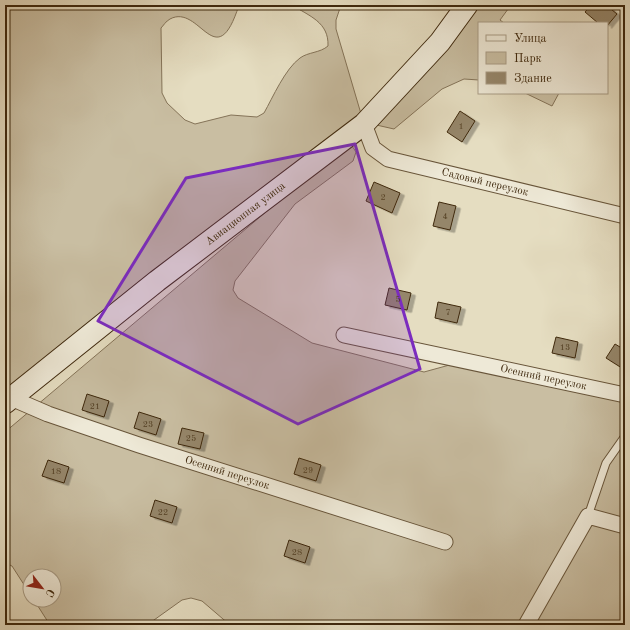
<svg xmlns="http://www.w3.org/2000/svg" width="630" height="630" font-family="'Old Standard TT',serif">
<defs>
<filter id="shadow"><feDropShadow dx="4.5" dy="2.5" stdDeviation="0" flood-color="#0004"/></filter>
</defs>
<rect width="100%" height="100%" fill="#e5ddc1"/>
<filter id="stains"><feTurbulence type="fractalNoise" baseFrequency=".005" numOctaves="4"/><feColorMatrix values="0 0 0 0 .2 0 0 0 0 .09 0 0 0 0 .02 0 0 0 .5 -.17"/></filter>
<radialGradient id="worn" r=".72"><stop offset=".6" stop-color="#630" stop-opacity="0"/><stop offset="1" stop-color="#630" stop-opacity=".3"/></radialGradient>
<g fill="#c9bea2" stroke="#847358">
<path d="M5 5H239C216 77 200 3 170 19 166 21 163 26 161 28L162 93 167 103 185 120 195 124 231 115 257 117 264 113C273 97 285 69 300 58 308 52 320 53 328 46 329 22 309 16 292 5H341L336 20V29L364 124 5 406Z"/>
<polygon points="474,5 511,5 500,20 504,23 479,23 479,80 464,79 442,89 394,129 372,124"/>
<polygon points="525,93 559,93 552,106"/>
<polygon points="352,146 356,152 353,161 295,204 235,281 233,290 238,298 312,343 424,372 464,361 625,395 625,625 230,625 202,601 191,598 182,600 147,625 50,625 34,600 54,600 54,576 30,576 30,594 12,566 5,563 5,432 343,147"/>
</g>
<g fill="#95866b" stroke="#3e280d" filter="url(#shadow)">
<polygon points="591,5 606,5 617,14 607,26 607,23 598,23 585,12"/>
<polygon points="460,111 475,121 462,142 447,132"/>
<polygon points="374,182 400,193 392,213 366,201"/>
<polygon points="439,202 456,206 450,230 433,226"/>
<polygon points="389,288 411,293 407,310 385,305"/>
<polygon points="438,302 461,307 457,323 435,318"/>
<polygon points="556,337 578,342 575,358 552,353"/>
<polygon points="615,344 625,350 625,370 606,358"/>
<polygon points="87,394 109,401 104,417 82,410"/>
<polygon points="139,412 161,419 156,435 134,428"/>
<polygon points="182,428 204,433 200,449 178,444"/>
<polygon points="299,458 321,465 316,481 294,474"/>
<polygon points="48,460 69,467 64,483 42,476"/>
<polygon points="155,500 177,507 172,523 150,516"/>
<polygon points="289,540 310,547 305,563 284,556"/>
</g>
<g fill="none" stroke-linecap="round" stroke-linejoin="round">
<g stroke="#68553a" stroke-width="9">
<polyline id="lane" points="588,516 606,463 625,436"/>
</g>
<g stroke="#68553a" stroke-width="17">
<g id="street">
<path id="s1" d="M364 124 373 148 388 159 625 216"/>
<path id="s2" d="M344 335 625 395"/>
<path id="s3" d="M11 398 48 414 139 445 445 542"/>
<polyline points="526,625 588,516 625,526"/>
</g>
</g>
<g stroke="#3e280d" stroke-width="23">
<g id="secondary">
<path id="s4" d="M5 403 157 281 364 124 440 42 467 5"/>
</g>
</g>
<use href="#lane" stroke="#eee9d7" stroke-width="7"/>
<use href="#street" stroke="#eee9d7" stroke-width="15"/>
<use href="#secondary" stroke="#eee9d7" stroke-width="21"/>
</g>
<path fill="#7b2cbf" fill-opacity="0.2" stroke="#7b2cbf" stroke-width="3" stroke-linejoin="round" d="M355 144 420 369 298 424 98 321 186 178Z"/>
<g text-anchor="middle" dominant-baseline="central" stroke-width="3.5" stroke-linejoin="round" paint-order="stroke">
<g font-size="9" fill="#544024">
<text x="461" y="126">1</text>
<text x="383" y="197">2</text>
<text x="445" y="216">4</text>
<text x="398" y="299">5</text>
<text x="448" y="312">7</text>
<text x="565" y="347">13</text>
<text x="95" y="406">21</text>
<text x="148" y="424">23</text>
<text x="191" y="438">25</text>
<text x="308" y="470">29</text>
<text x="56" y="471">18</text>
<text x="163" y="512">22</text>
<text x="297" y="552">28</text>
</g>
<g font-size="11" fill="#3e280d" stroke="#eee9d7">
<text stroke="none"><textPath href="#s1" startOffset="144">Садовый переулок</textPath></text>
<text stroke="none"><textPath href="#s4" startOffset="306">Авиационная улица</textPath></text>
<text stroke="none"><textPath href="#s2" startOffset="204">Осенний переулок</textPath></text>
<text stroke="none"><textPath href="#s3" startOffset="229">Осенний переулок</textPath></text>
</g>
</g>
<rect width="630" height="630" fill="none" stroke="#e5ddc1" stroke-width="20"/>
<rect x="6" y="6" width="618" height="618" fill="none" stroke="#3e280d" stroke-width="2"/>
<rect x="10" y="10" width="610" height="610" fill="none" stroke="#3e280d"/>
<rect x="478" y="22" width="130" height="72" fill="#eee9d7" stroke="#a89c86"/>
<rect x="486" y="35" width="20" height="6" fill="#eee9d7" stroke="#a89c86"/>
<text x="514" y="42" font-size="12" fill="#3e280d">Улица</text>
<rect x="486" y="52" width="20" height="12" fill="#c9bea2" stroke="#a89c86"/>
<text x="514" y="62" font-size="12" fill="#3e280d">Парк</text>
<rect x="486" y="72" width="20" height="12" fill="#95866b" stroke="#a89c86"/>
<text x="514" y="82" font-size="12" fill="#3e280d">Здание</text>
<g transform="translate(42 588) rotate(121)"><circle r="19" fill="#eee9d7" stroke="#a89c86"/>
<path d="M0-3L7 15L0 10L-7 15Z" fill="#8f2418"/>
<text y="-6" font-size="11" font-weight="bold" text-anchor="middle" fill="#3e280d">С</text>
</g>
<rect width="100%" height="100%" filter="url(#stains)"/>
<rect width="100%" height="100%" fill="url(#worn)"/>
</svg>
